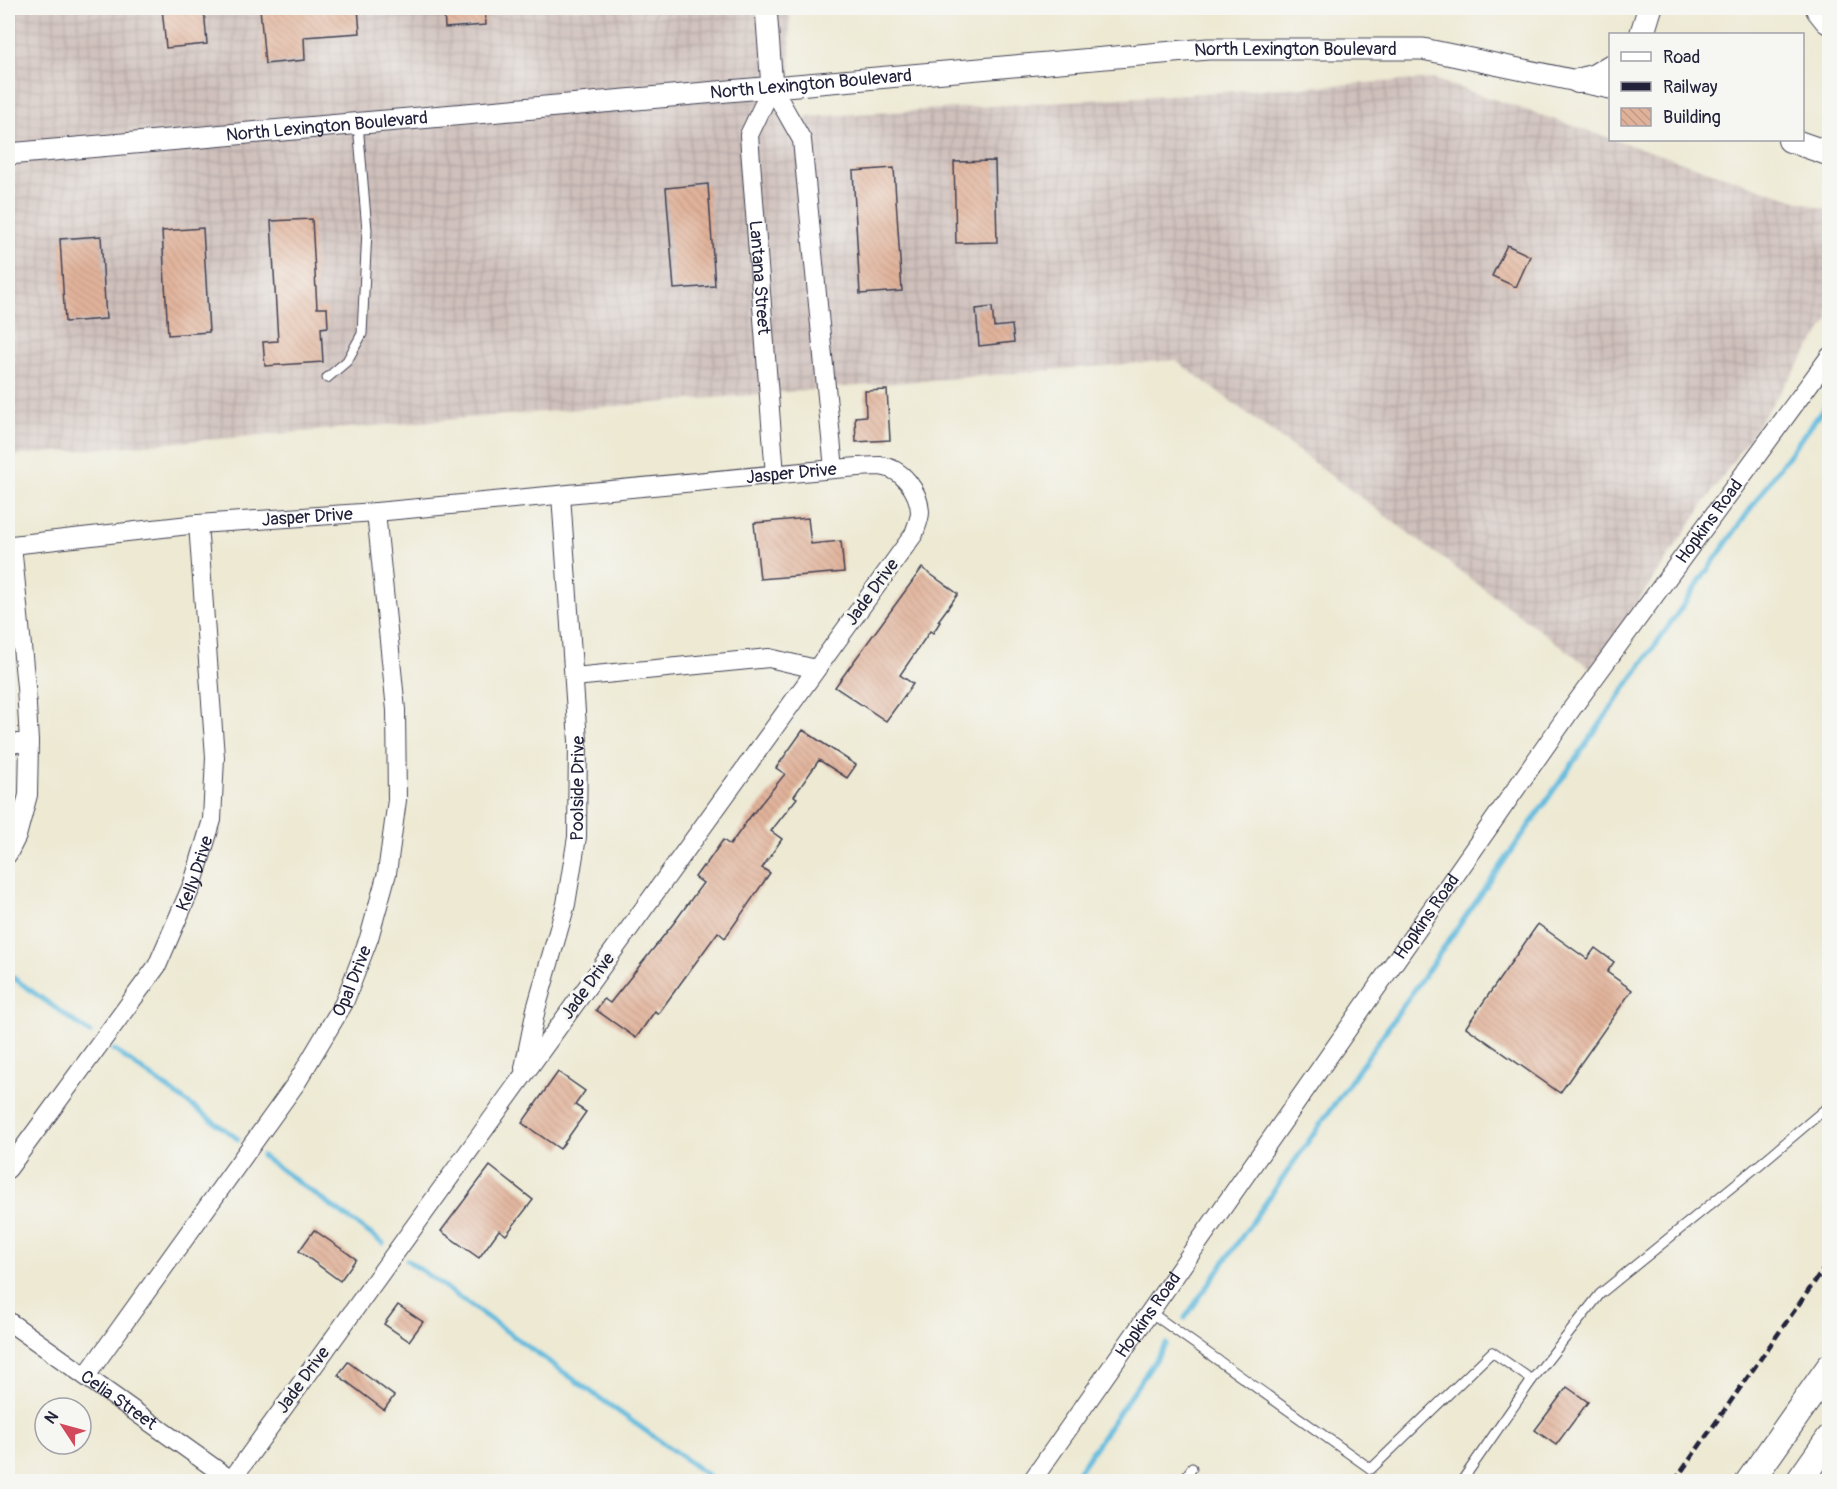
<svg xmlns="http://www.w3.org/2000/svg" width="1837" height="1489" font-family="Pangolin,sans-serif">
<defs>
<pattern id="industrial-grid" width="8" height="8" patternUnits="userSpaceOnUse" patternTransform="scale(1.5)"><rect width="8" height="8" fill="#cfc0bb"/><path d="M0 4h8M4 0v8" fill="none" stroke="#b1a5a2"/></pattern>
<pattern id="building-back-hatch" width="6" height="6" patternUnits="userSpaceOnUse" patternTransform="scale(1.5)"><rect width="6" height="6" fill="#e1b29a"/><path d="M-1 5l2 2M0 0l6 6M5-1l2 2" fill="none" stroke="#c19986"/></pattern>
</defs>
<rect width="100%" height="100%" fill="#f6f6f2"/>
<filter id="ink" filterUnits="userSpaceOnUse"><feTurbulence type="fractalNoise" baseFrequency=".0167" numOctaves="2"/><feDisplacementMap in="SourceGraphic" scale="12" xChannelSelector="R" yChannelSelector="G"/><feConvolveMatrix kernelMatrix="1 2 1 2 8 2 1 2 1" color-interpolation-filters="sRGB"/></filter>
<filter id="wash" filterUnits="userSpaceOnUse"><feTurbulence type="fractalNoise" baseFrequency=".008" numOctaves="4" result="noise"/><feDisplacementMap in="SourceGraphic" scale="24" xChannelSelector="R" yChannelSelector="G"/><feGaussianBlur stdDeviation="1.35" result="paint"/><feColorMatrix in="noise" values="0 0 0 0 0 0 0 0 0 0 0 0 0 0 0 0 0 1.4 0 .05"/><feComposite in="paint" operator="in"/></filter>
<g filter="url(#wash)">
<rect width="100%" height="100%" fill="#ede9d3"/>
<polygon fill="url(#industrial-grid)" points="8,8 790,8 791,118 1433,79 1829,211 1829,320 1592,669 1175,360 8,456"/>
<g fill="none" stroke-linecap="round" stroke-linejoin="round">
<g stroke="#60badd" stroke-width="5">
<polyline points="8,974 90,1033"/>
<polyline points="114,1050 238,1139"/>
<polyline points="262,1156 383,1243"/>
<polyline points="407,1260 717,1482"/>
<polyline points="1185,1318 1781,465 1830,400"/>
<polyline points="1071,1482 1166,1344"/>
</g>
</g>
<g id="blocks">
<g fill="url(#building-back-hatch)">
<polygon points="162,8 204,8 207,44 166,48"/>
<polygon points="260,8 358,8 360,33 304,37 305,60 265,64"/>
<polygon points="444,8 485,8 486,25 445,28"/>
<polygon points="995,161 997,242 956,243 954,162"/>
<polygon points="894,168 902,291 860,294 853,171"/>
<polygon points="708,184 715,286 674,289 666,188"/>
<polygon points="312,219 317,308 327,308 328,327 321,328 323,362 265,366 263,342 278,341 271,221"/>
<polygon points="203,228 209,332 168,335 162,231"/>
<polygon points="101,236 106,319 65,322 60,239"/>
<polygon points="1507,245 1530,256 1516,287 1492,276"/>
<polygon points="992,307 994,327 1012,325 1014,342 979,346 976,309"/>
<polygon points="887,390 890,440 856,442 855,417 866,416 865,391"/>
<polygon points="808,518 811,544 841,541 844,572 760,579 754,523"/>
<polygon points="922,568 958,594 938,621 940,622 933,633 930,631 900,675 913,684 886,721 835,687"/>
<polygon points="803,730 856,765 847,778 819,760 794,796 797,798 771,831 782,839 762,868 770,873 725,938 718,932 658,1014 655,1011 636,1038 596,1010 604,999 610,1003 673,924 703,883 695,877 703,866 704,867 723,840 730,845 750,817 785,774 776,768"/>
<polygon points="1538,924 1587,959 1595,948 1614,962 1607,972 1632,990 1560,1093 1466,1027"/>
<polygon points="558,1072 585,1091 575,1105 586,1112 560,1149 522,1123"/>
<polygon points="490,1166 533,1200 506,1235 499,1230 479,1258 441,1231"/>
<polygon points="314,1230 356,1259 340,1281 299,1251"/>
<polygon points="398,1305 423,1322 409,1341 384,1324"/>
<polygon points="348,1362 394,1396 384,1410 338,1375"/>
<polygon points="1567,1387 1588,1402 1556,1445 1535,1430"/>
</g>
</g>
</g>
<g filter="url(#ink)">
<use href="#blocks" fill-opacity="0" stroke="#404052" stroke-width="1.5"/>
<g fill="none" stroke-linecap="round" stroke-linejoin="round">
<g stroke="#404052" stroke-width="11">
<g id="service">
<polyline points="327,378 347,361 362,334 367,230 358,124"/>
<polyline points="1150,1312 1371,1469 1492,1352 1532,1380"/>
<polyline points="1182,1482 1192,1468"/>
<polyline points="1461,1482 1532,1380 1600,1294 1759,1165 1830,1105"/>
</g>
</g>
<g stroke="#404052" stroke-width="20">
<g id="minor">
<path id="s1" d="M772 87 749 135 775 475"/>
<polyline points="772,87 802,140 834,469"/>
<polyline points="574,677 769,658 816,669"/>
<polyline points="8,744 29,742"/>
<path id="s2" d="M8 854 17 836 28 795 29 742 26 687 12 545 198 524 376 512 834 469C849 468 865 466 880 466 902 468 919 491 920 512 920 519 916 527 914 534L230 1482"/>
<path id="s3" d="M524 1068 536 1009 566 904 577 837 578 741 561 495"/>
<path id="s4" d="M8 1169 157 966 193 883 212 820 215 757 198 524"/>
<path id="s5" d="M8 1321 231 1480"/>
<path id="s6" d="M86 1376 297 1082 344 1003 369 938 387 873 397 800 396 710 376 512"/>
<path id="s7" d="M1031 1482 1573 707 1830 356"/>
</g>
</g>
<g stroke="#404052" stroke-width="23">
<g id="tertiary">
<polyline points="766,8 772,87"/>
<path id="s8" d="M8 154 1208 49H1423L1610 88"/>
</g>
</g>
<g stroke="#404052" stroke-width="26">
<g id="secondary">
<polyline points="1642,34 1650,8"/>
<polyline points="1578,81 1595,76 1610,67"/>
<polyline points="1790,140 1830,154"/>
</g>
</g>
<g stroke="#404052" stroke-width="29">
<g id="primary">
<polyline points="1749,1482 1830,1367"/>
<polyline points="1799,1482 1830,1438"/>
</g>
</g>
<g stroke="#404052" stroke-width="34">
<polyline id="motorway" points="1822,8 1830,18"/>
</g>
<use href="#service" stroke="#fff" stroke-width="9"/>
<use href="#minor" stroke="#fff" stroke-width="18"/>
<use href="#tertiary" stroke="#fff" stroke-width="21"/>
<use href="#secondary" stroke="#fff" stroke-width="24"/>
<use href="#primary" stroke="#fff" stroke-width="27"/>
<use href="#motorway" stroke="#fff" stroke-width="32"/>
<polyline stroke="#22223b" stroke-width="4.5" stroke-dasharray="9 4.5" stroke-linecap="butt" points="1674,1482 1830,1260"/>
</g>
</g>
<g text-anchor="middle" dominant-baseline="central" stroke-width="6" stroke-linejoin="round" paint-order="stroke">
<g font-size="18" fill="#22223b" stroke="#f6f6f2">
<text stroke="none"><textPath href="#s8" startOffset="1292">North Lexington Boulevard</textPath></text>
<text stroke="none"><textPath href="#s8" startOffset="806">North Lexington Boulevard</textPath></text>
<text stroke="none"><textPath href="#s8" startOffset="320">North Lexington Boulevard</textPath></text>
<text stroke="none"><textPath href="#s1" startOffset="196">Lantana Street</textPath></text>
<text stroke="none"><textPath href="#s2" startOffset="1096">Jasper Drive</textPath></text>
<text stroke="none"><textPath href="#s2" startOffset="610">Jasper Drive</textPath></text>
<text stroke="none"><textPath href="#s7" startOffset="1176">Hopkins Road</textPath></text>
<text transform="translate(872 592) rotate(-54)">Jade Drive</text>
<text stroke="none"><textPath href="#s3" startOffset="286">Poolside Drive</textPath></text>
<text stroke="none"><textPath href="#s4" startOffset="352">Kelly Drive</textPath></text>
<text stroke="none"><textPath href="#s7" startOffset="690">Hopkins Road</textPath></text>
<text stroke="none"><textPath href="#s6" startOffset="477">Opal Drive</textPath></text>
<text transform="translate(588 986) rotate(-54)">Jade Drive</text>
<text stroke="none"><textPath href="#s7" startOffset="204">Hopkins Road</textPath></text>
<text transform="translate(303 1380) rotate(-54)">Jade Drive</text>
<text stroke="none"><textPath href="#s5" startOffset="136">Celia Street</textPath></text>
</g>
</g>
<rect width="1837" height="1489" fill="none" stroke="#f6f6f2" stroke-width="30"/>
<rect x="1609" y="33" width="195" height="108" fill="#f6f6f2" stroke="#a1a1a9" stroke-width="1.5"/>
<rect x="1621" y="52" width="30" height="9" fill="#ffffff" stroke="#a1a1a9" stroke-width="1.5"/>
<text x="1663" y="63" font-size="18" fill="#22223b">Road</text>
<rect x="1621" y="82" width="30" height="9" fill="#22223b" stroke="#a1a1a9" stroke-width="1.5"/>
<text x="1663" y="93" font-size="18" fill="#22223b">Railway</text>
<rect x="1621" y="108" width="30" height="18" fill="url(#building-back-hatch)" stroke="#a1a1a9" stroke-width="1.5"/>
<text x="1663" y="123" font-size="18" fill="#22223b">Building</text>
<g transform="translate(63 1426) rotate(306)"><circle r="28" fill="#f6f6f2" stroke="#a1a1a9" stroke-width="1.5"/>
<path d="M0-4.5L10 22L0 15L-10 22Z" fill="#d1495b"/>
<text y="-9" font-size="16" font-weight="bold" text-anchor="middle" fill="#22223b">N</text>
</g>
</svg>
